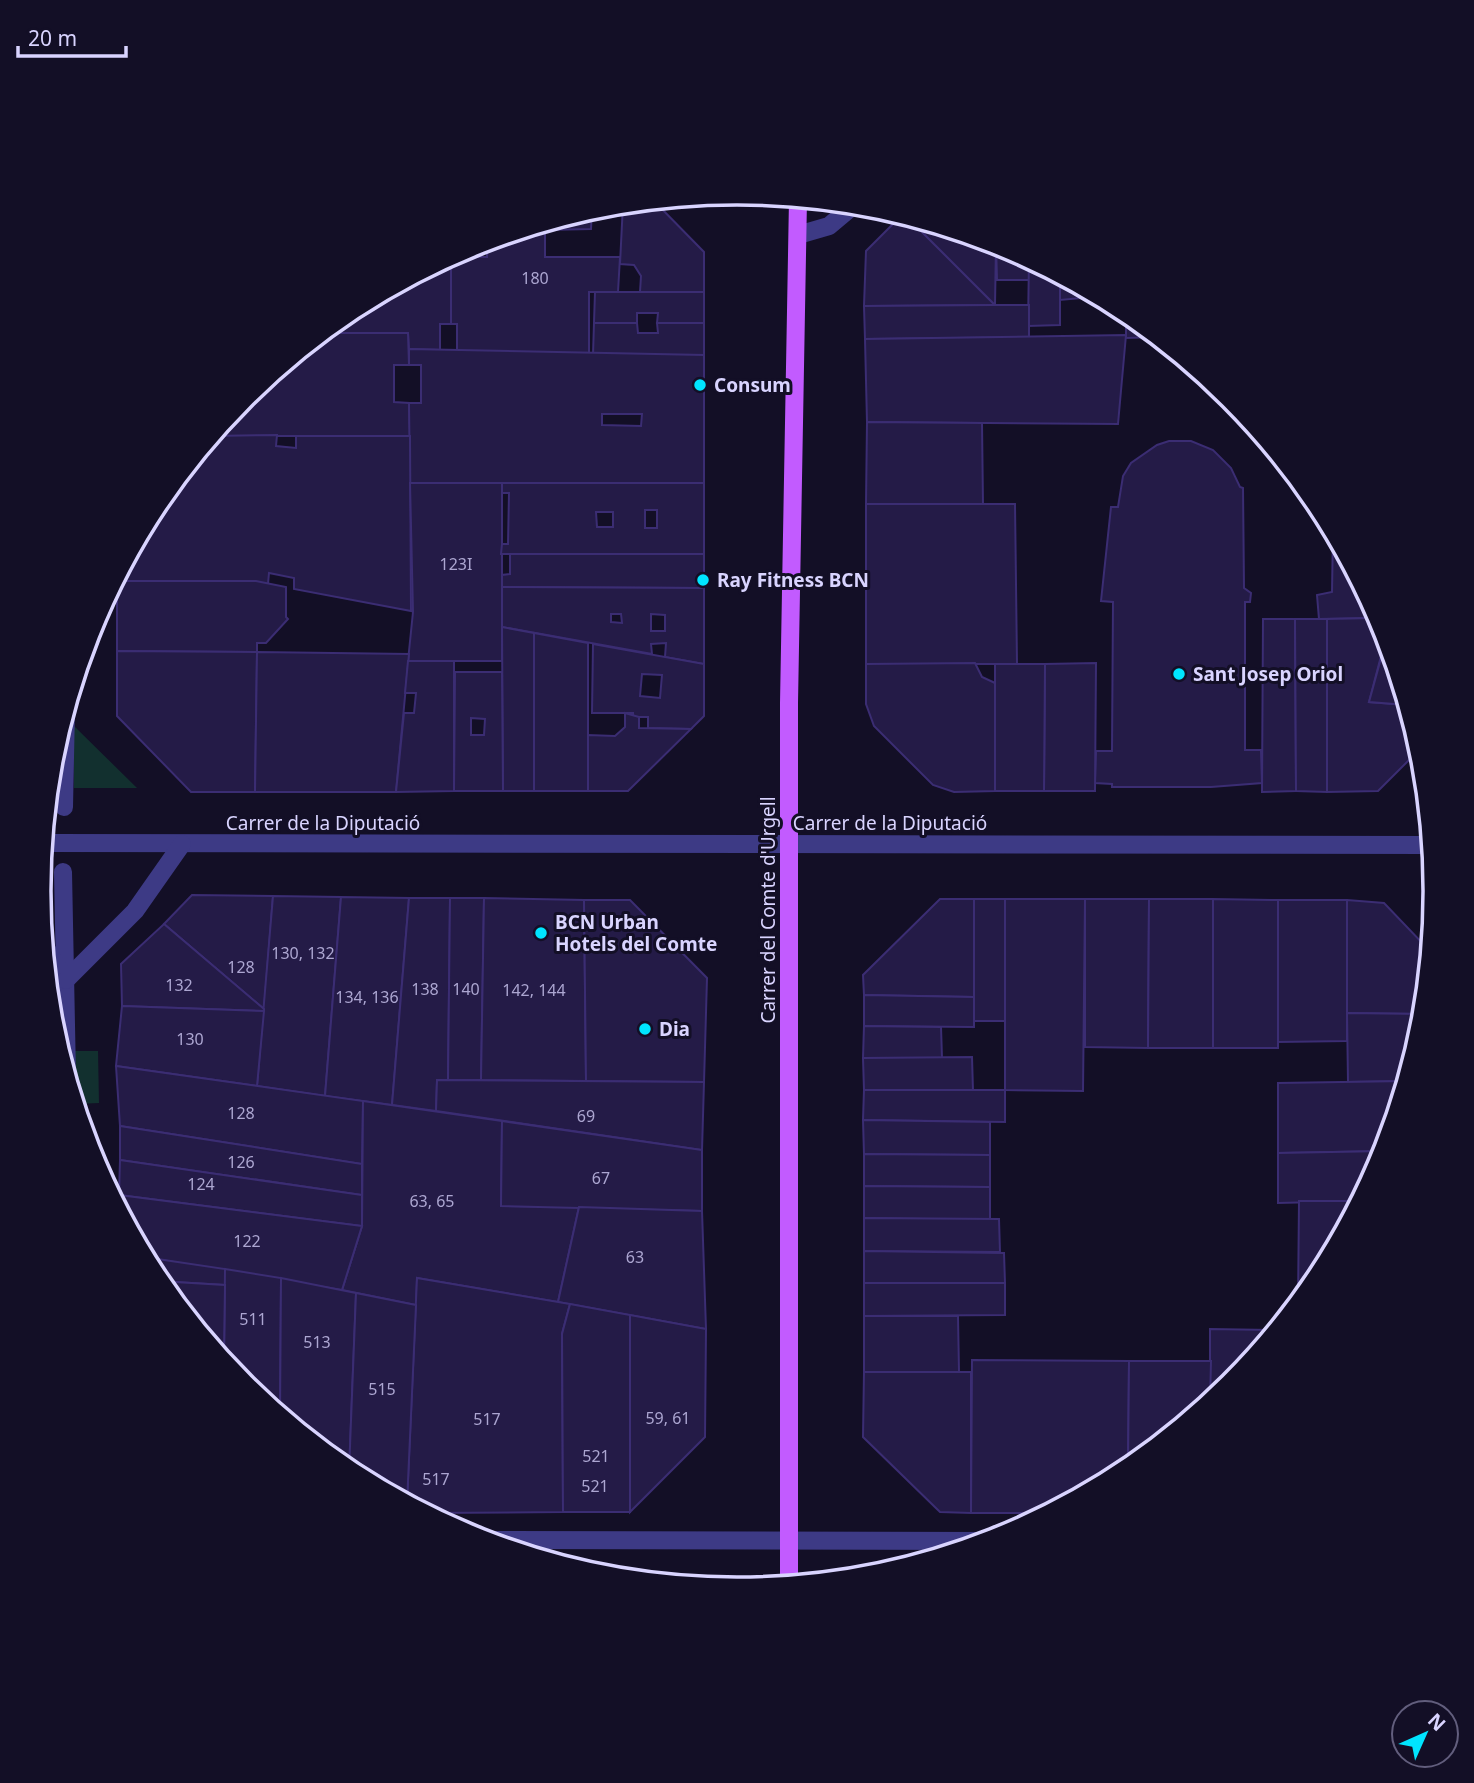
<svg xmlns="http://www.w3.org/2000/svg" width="1474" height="1783" font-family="'Noto Sans',sans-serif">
<rect width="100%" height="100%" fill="#130f26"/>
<g fill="#12302f">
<polygon points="74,726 137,788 74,788"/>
<polygon points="72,1051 98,1051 99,1103 75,1104"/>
</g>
<g fill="#241b47" stroke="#3b2d73" stroke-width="2" fill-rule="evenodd">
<polygon points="654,201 704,252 704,292 640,292 641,276 634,265 620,264 623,204"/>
<polygon points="592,209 591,229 545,230 545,257 620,257 618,292 589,292 589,355 457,351 457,324 451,324 451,256 487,257 487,241"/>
<polygon points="902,215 907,217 995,305 864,306 866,251"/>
<polygon points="907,217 996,244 995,305"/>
<polygon points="996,244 1029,259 1029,280 997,280"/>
<polygon points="451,256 451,324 440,324 440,350 409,349 408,333 334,333 334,323 349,311"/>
<polygon points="1029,259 1060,276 1060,325 1028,326"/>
<polygon points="1060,276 1092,293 1092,297 1060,300"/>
<polygon points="595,292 704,292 704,323 657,323 658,313 637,313 637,323 594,323"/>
<polygon points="995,305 1029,305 1029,337 865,339 864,306"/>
<polygon points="1126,311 1158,337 1126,338"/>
<polygon points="594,323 637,323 638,333 658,333 657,323 704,323 704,355 593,355"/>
<polygon points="322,333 408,333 409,365 394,365 394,402 409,403 410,436 212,436 243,397"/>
<polygon points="1126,335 1118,424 867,422 865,339"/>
<path d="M409 349 704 355V483H410L409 403H421V365H409ZM602 414H642L641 426 602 425Z"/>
<polygon points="867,422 982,423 983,505 866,504"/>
<polygon points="277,435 276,446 296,448 296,436 410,436 411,611 294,589 294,578 269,573 268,584 117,581 156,503 212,436"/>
<polygon points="1169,441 1191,441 1213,450 1231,468 1240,487 1243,488 1244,588 1251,593 1250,602 1245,602 1245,750 1261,750 1262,783 1211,787 1112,787 1112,784 1095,783 1096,751 1112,751 1113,602 1101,601 1111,507 1118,507 1123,476 1131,463 1157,445"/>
<polygon points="410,483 502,483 502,661 408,661 413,612"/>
<path d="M502 483H704V554H501L502 544H508L509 493H502ZM645 510H657V528H645ZM596 512H613V527H597Z"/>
<polygon points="866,504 1015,504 1017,664 866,664"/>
<polygon points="1333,531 1376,612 1373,618 1319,619 1317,595 1332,592"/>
<polygon points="510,554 704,554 704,588 502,587 502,575 510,574"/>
<polygon points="117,581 256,581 286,587 286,617 288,619 266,643 257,643 257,652 117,651 117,600 108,600 108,594"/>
<path d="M502 587 704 588V664L665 657 666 643 651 644 652 654 502 627ZM611 614H621L622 623 611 622ZM651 614 665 615V631H651Z"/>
<polygon points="1373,618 1379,618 1386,637 1369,702 1407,705 1420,749 1378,791 1327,792 1327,619"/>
<polygon points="1263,619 1295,619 1296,791 1262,792"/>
<polygon points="1295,619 1327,619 1327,792 1296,791"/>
<polygon points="502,627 534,633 534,791 503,791"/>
<polygon points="534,633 588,643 588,791 534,791"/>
<polygon points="1386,640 1387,640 1407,705 1369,702"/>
<path d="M593 644 704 664V716L691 729 648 728V717H633V713H592ZM642 674 662 675 660 698 640 696Z"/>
<polygon points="117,651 257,652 255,792 191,792 117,716"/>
<polygon points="257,652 409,654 396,792 255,792"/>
<polygon points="408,661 454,661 454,791 396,792 404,713 414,713 416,693 405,693"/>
<polygon points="975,663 982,677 995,683 995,791 954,792 933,785 874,726 866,704 866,664"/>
<polygon points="1096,663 1095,791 1044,791 1045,664"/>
<polygon points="995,664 1045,664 1044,791 995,791"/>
<path d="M455 672H502L503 791H454ZM471 718 485 719 484 735H471Z"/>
<polygon points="625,713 639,717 639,728 691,729 628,791 588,791 588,735 615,736 625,727"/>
<polygon points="192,895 273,896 264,1009 164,924"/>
<polygon points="273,896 341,897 325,1096 257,1086"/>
<polygon points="341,897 409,898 392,1105 325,1096"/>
<polygon points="409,898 450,898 448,1080 437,1080 436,1111 392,1105"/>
<polygon points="450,898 484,898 481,1080 448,1080"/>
<polygon points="484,898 584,900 586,1081 481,1080"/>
<polygon points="940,899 974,899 974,997 864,995 863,975"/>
<rect x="974" y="899" width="31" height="122"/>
<polygon points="1005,899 1085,899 1083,1091 1005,1090"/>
<polygon points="1085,899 1149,899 1148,1048 1085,1047"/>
<polygon points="1149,899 1213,899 1213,1048 1148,1048"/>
<polygon points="1213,899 1278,900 1278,1048 1213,1048"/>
<polygon points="584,900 630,900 707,978 704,1082 586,1081"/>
<polygon points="1278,900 1347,900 1347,1041 1278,1042"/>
<polygon points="1347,900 1384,903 1430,951 1423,1014 1347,1013"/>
<polygon points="164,924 264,1009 264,1011 122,1006 121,964"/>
<polygon points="864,995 974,997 974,1027 864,1026"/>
<polygon points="122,1006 264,1011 257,1086 116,1066"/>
<polygon points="1347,1013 1423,1014 1406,1081 1348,1082"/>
<polygon points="864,1026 941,1027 942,1058 863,1058"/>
<polygon points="972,1057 973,1091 864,1090 863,1058"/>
<polygon points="116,1066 363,1101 362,1164 120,1126"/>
<polygon points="437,1080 704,1082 702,1150 436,1111"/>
<polygon points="1406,1081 1385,1151 1278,1153 1278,1083"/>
<polygon points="864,1090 1005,1090 1005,1122 863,1120"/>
<polygon points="363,1101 502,1121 501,1206 579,1207 558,1302 417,1278 416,1305 342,1290 362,1226"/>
<polygon points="863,1120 990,1122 990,1155 864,1154"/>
<polygon points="502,1121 702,1150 702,1211 501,1206"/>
<polygon points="120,1126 362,1164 362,1195 120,1160"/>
<polygon points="1385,1151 1360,1201 1278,1203 1278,1153"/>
<polygon points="864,1154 990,1155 990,1187 864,1186"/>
<polygon points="120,1160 362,1195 362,1226 119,1195"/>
<polygon points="864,1186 990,1187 990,1220 864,1218"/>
<polygon points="119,1195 362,1226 342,1290 144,1257 119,1211"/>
<polygon points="1299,1201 1360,1201 1318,1280 1298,1304"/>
<polygon points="579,1207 702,1211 706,1329 558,1302"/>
<polygon points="864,1218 999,1219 1000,1252 864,1251"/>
<polygon points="864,1251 1004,1253 1005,1283 864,1283"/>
<polygon points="144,1257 225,1269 225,1285 158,1281"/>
<polygon points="225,1269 281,1278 280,1416 243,1385 224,1362"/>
<polygon points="281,1278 356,1293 349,1472 280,1416"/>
<polygon points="417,1278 570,1304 562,1334 563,1512 424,1513 407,1503"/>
<polygon points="158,1281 225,1285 224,1350 214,1350"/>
<polygon points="864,1283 1005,1283 1005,1315 864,1316"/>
<polygon points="356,1293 416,1305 407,1503 349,1472"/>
<polygon points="570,1304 630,1315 630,1512 563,1512 562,1334"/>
<polygon points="630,1315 706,1329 705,1437 630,1512"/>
<polygon points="864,1316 958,1316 959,1372 864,1372"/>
<polygon points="1210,1329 1277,1330 1231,1386 1210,1402"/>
<polygon points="972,1360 1129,1361 1128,1469 1049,1513 971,1513"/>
<polygon points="1129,1361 1211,1361 1210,1402 1128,1469"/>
<polygon points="864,1372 971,1372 971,1513 940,1512 863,1437"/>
</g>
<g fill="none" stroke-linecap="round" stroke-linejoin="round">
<g stroke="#3d3a85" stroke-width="18">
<polyline points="798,235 829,226 854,205"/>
<polyline points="64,807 66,709"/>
<polyline points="43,843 1431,845"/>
<polyline points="63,872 67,1076"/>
<polyline points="44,945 66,980"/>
<polyline points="66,980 135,911 182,844"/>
<polyline points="480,1540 991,1541"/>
</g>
<polyline stroke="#c25bff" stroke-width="18" points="789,1585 789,703 798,199"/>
</g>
<g fill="#00e5ff" stroke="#130f26" stroke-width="2.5">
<circle cx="700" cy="385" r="7"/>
<circle cx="703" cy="580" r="7"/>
<circle cx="1179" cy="674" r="7"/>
<circle cx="541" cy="933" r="7"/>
<circle cx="645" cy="1029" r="7"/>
</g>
<g text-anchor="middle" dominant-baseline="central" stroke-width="6" stroke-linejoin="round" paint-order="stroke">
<g font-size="16" fill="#aca6d1">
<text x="535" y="278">180</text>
<text x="456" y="564">123I</text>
<text x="303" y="953">130, 132</text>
<text x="241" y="967">128</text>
<text x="179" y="985">132</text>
<text x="425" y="989">138</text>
<text x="466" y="989">140</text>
<text x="534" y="990">142, 144</text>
<text x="367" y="997">134, 136</text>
<text x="190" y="1039">130</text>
<text x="241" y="1113">128</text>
<text x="586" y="1116">69</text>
<text x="241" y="1162">126</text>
<text x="601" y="1178">67</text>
<text x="201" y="1184">124</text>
<text x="432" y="1201">63, 65</text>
<text x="247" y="1241">122</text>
<text x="635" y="1257">63</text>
<text x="253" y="1319">511</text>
<text x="317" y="1342">513</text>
<text x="382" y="1389">515</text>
<text x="668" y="1418">59, 61</text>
<text x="487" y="1419">517</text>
<text x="596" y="1456">521</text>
<text x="436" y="1479">517</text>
<text x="595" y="1486">521</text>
</g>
<g font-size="19" font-weight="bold" fill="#d9d4ff" stroke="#130f26" text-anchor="start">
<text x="714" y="385">Consum</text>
<text x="717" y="580">Ray Fitness BCN</text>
<text x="1193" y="674">Sant Josep Oriol</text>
<text x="555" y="922">BCN Urban<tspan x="555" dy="22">Hotels del Comte</tspan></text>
<text x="659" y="1029">Dia</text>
</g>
<g font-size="19" fill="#d9d4ff" stroke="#130f26">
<text x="323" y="823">Carrer de la Diputació</text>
<text x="890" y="823">Carrer de la Diputació</text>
<text transform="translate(768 910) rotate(-90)">Carrer del Comte d'Urgell</text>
</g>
</g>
<path d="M0 0H1474V1783H0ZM51 891a686 686 0 1 1 1372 0a686 686 0 1 1-1372 0Z" fill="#130f26" fill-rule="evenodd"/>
<path fill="none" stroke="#d9d4ff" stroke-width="3.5" d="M51 891a686 686 0 1 1 1372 0a686 686 0 1 1-1372 0Z"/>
<g transform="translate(1425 1734) rotate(45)"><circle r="33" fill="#130f26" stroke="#625e7d" stroke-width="2"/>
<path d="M0-5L12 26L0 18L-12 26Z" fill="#00e5ff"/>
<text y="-10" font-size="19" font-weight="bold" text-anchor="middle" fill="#d9d4ff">N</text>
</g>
<path d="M18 46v10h108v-10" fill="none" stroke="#d9d4ff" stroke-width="3.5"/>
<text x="28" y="46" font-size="21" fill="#d9d4ff" stroke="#130f26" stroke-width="5" paint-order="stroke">20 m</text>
</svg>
